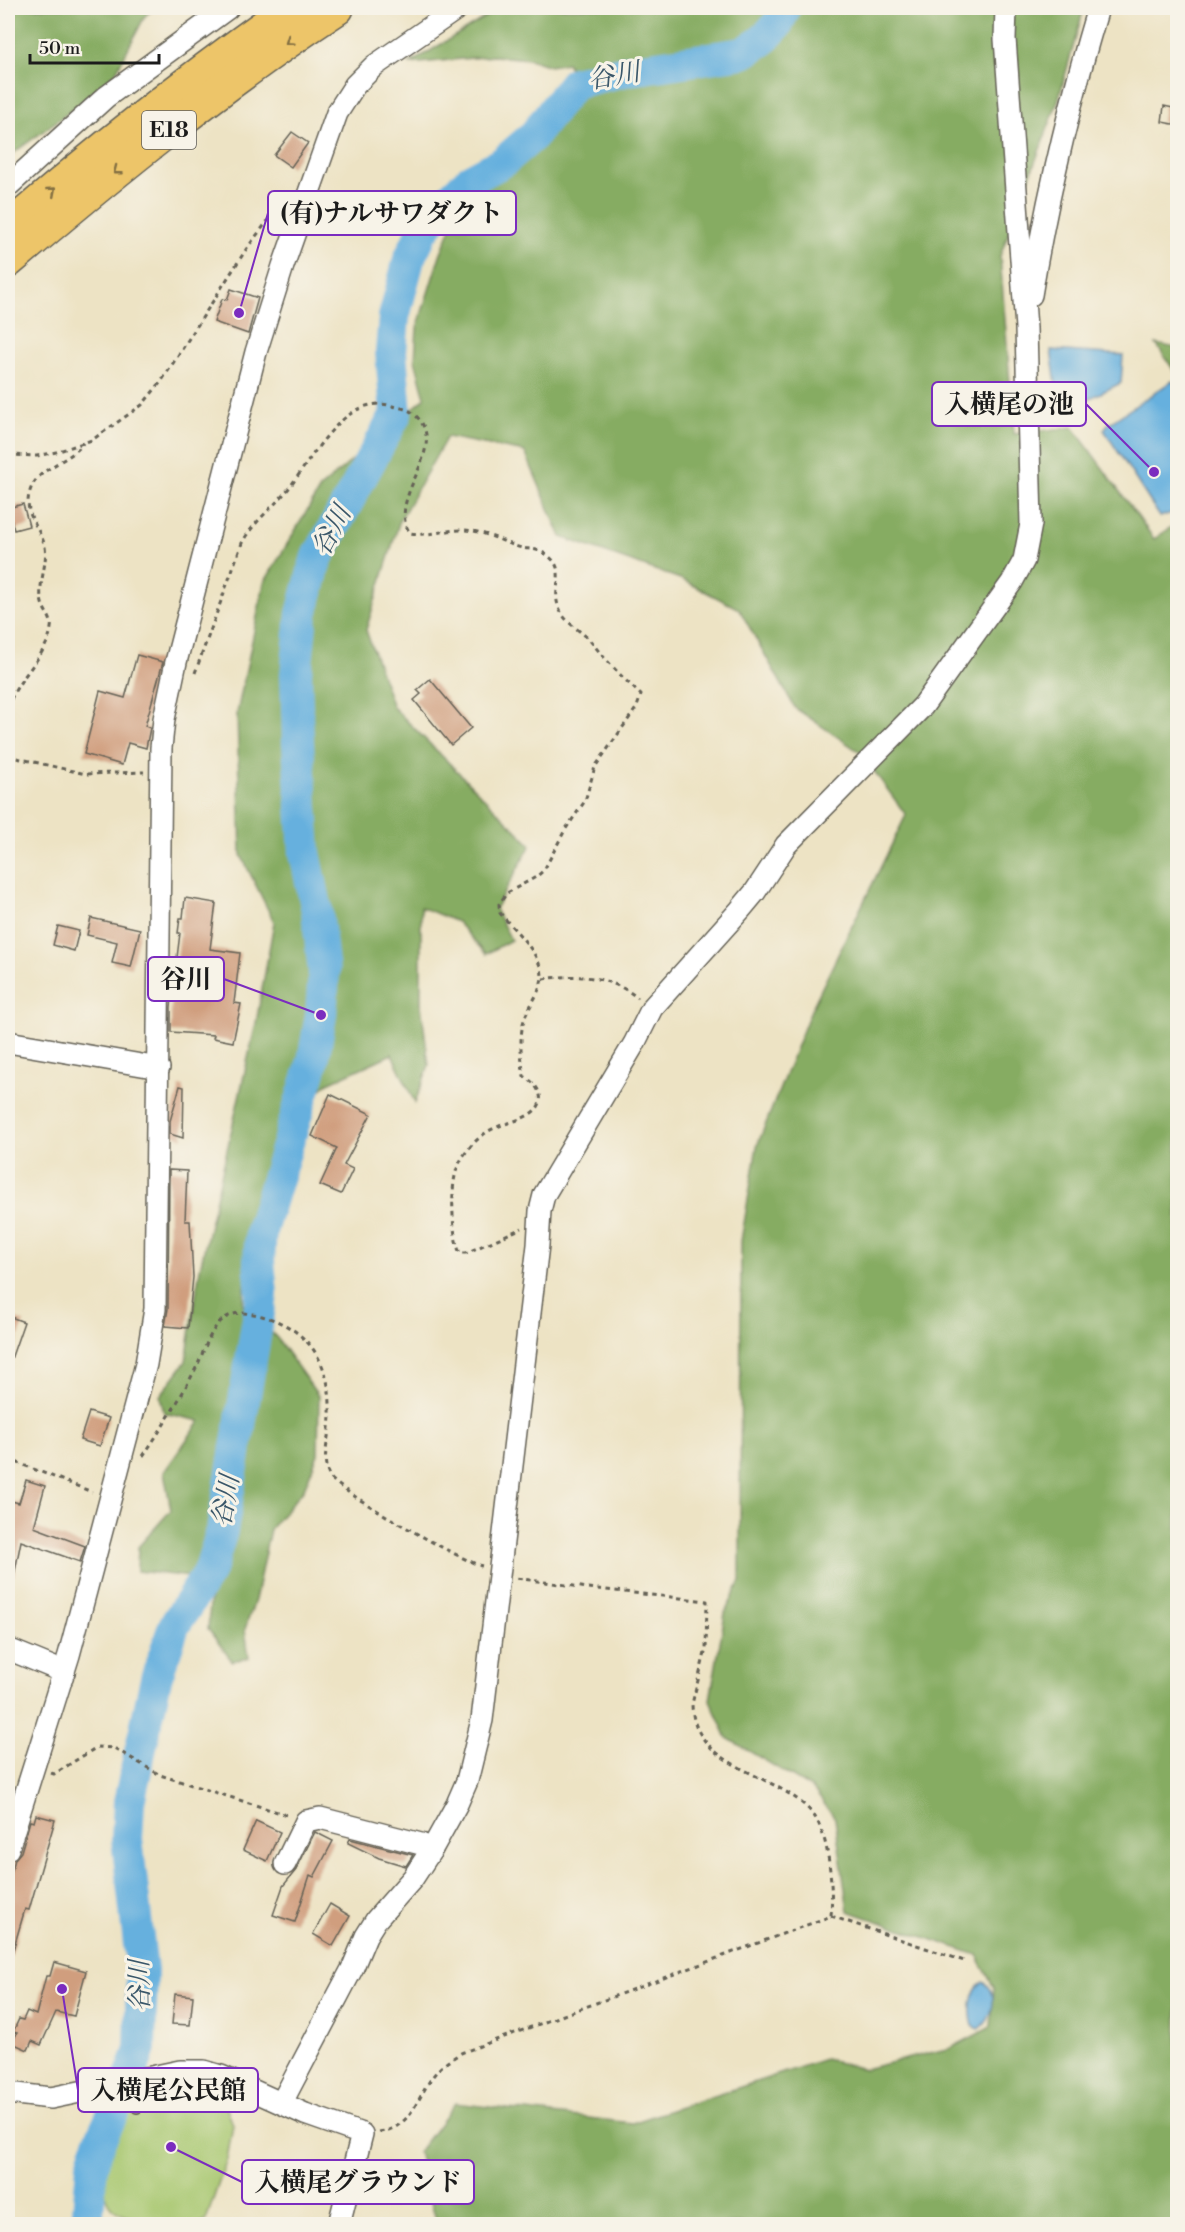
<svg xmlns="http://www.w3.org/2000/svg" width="1185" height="2232" font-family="'Libre Bodoni','Noto Serif JP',serif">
<rect width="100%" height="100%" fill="#f7f3e8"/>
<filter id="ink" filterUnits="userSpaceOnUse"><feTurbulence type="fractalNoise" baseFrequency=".0167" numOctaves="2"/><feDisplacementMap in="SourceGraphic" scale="12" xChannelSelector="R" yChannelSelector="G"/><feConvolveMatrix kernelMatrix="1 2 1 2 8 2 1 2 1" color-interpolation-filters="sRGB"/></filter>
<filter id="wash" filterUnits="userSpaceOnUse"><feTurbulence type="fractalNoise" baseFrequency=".008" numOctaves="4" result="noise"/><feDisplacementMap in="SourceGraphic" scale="24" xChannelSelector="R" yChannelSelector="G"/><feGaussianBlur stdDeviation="1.35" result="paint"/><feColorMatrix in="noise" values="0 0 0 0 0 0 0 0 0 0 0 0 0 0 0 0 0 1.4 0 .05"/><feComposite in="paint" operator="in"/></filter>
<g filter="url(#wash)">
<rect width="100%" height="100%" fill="#ede3c4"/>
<path fill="#a8c76f" stroke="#627246" stroke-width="1.5" d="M181 2080 198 2083 225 2102 233 2125 227 2159 206 2220 202 2224C180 2224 128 2224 112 2208 89 2186 123 2122 134 2099L153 2096Z"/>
<g fill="#86ac62" stroke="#51643f" stroke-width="1.5">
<polygon points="8,8 155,8 145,16 115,74 68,113 8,157"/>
<polygon points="500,8 1084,8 1058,101 1000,256 1014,434 1073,427 1154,539 1177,523 1177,2224 437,2224 418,2152 455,2103 632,2123 825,2059 864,2069 951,2048 991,2027 994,1988 977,1955 848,1911 835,1818 813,1789 727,1738 710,1700 725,1613 740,1581 741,1241 757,1146 811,1010 906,815 861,753 795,708 739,609 683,580 561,537 525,452 447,437 400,520 366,630 393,707 531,845 495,909 511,940 486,954 457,922 421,907 421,1005 429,1065 415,1103 392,1054 328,1083 280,1125 256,1201 243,1304 277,1338 319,1397 318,1454 304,1489 270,1529 255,1600 245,1629 249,1658 232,1661 208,1629 211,1592 191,1577 137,1571 138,1547 171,1510 164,1472 200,1421 164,1413 160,1396 186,1361 200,1268 256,1023 274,922 241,855 237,713 264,583 321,487 425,398 415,360 417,328 440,255 463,198 518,164 538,145 582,91 567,63 550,66 529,59 494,56 409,64"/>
<polygon points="1156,344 1177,348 1177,375"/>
</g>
<g fill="#66b0de" stroke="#41667d" stroke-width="1.5">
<polygon points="1051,350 1123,355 1121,383 1060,413"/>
<polygon points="1172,381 1178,385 1177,511 1160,517 1104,430 1107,425"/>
<path d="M983 1982C1000 1990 993 2021 979 2029L973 2026C969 2012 969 1990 983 1982Z"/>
</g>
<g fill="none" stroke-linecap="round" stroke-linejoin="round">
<polyline stroke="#66b0de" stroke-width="32" points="87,2224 92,2166 98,2145 134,2067 140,2048 142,1971 127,1839 129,1802 156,1679 174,1626 210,1570 222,1531 262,1295 259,1261 261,1231 313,1061 321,1015 324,972 317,911 305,853 298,743 296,674 302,614 316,560 396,414 391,352 394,317 409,259 422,232 444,204 468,181 503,162 533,136 574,83 630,70 743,53 762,41 777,25 785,8"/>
</g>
<g id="blocks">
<g fill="#d09e7e">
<polygon points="1164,106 1178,109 1178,125 1162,122"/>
<polygon points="292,132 308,143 291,167 274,155"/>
<polygon points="231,289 258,298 248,334 214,322 222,299 227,300"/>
<polygon points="23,504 29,526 14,530 8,508"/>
<polygon points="137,655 163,662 145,726 150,728 146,748 128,743 122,765 84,754 100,691 125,698"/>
<polygon points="430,679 471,728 451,745 414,700 421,694 417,690"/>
<polygon points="185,898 216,903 210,949 240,953 234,1003 241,1004 233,1042 213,1038 214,1035 171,1032 171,1007 180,933 178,933 180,918 183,918"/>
<polygon points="91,918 140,929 131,967 112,963 117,942 87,935"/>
<polygon points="58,926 79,931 74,951 53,945"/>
<polygon points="180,1086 184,1087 183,1138 170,1134 170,1121"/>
<polygon points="330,1094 371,1114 344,1165 353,1169 341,1194 320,1185 337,1148 312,1136"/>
<polygon points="169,1170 187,1171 185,1221 190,1221 193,1277 188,1328 165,1326 168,1309"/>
<polygon points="8,1316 24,1322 10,1362 8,1362"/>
<polygon points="89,1412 109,1418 100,1446 80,1440"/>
<polygon points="26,1480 45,1486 34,1527 85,1546 80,1562 21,1541 14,1576 8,1576 8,1500 19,1503"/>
<polygon points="36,1815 55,1820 29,1910 25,1909 11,1957 8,1957 8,1886 15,1859 21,1852 30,1821 34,1822"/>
<polygon points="256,1821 280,1832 267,1861 243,1850"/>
<polygon points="315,1832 333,1841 314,1877 310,1875 295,1922 273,1915 283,1886 296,1870"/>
<polygon points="350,1839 413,1855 406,1866 379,1858 348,1843"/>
<polygon points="330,1904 350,1916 333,1946 313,1934"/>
<polygon points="54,1962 86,1971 74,2016 56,2012 41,2045 32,2041 28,2050 12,2043 17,2033 13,2032 19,2019 23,2020 27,2011 36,2015 46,1976 50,1976"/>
<polygon points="175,1994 193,1996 190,2025 172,2024"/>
</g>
</g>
</g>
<g filter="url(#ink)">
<use href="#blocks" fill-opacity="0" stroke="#656257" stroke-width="1.5"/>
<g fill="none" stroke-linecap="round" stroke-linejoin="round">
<g stroke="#656257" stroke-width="14">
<polyline id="service" points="137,2107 154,2077"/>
</g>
<g stroke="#656257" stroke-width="24">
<g id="minor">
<polyline points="8,186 106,97 228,8"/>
<path d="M1031 295C1047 197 1070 102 1098 8"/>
<polyline points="8,1042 159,1068"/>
<polyline points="8,1649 64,1672"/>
<polyline points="8,1849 69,1655 146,1364 155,1309 161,748 164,719 176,662 256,352 283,266 337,113 355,85 374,66 458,8"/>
<polyline points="285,1864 306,1821 320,1818 421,1844 432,1849"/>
<polyline points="8,2093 51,2098 180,2071 204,2071 221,2076 305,2114 362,2134 339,2224"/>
<polyline points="282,2102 353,1967 366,1936 376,1920 413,1878 432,1849 457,1804 467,1781 482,1720 538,1245 540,1211 544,1195 634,1044 652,1008 740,910 755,892 786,845 923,706 1012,582 1024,560 1031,524 1026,328 1005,39 1006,8"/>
</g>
</g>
<g stroke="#656257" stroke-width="36">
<g id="motorway">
<path d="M8 229C98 151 192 77 290 8"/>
<path d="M8 261C113 172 221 84 337 8"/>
</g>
</g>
<g stroke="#656257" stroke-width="3" stroke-dasharray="4.5 4.5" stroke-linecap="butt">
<polyline points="8,455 37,456 56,452 92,440 142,405 161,382 247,248 286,197"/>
<path d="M195 673 242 543C253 522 274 507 289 488 314 456 345 392 393 406 400 408 409 409 414 414 453 448 385 496 410 533 430 537 446 529 465 530 486 531 503 543 522 548 528 549 535 549 540 551 572 566 550 588 559 608 565 624 583 631 593 644 608 663 624 679 641 695L637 707 595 767 585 801 565 830 544 870 536 877 507 893 499 904 500 913C514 930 535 948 541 969 546 987 529 1004 524 1020 519 1036 521 1060 524 1076 536 1083 549 1100 533 1112 520 1122 501 1123 487 1132 473 1141 458 1159 455 1176 451 1194 452 1237 460 1253H466L522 1228"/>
<path d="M8 708C16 677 47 658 51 628 53 618 44 612 42 603 37 585 48 565 45 547 41 528 22 514 30 491 38 466 71 462 83 443"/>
<polyline points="8,756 86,774 144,772"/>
<path d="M543 979C578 974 608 975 638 998"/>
<path d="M143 1456C163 1427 181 1397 197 1366 204 1352 208 1334 220 1322 233 1310 246 1312 262 1316 317 1331 335 1375 329 1428 328 1444 321 1463 330 1477 338 1491 464 1562 482 1566"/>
<polyline points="8,1459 92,1492"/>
<polyline points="51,1773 54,1774 97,1747 114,1748 160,1775 287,1815"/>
<polyline points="831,1916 967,1962"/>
<path d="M379 2132C413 2129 418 2092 438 2070 445 2063 453 2058 461 2053L831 1916C833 1890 830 1834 812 1813 778 1772 693 1769 692 1704L706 1649 707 1601 588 1588 516 1578"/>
</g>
<use href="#service" stroke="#fff" stroke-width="10"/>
<use href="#minor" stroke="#fff" stroke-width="21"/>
<use href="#motorway" stroke="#edc569" stroke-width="33"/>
</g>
<defs><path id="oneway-chevron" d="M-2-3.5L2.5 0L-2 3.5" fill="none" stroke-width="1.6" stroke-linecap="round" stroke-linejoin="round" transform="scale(1.5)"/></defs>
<g stroke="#847042">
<use href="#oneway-chevron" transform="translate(289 41) rotate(145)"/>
<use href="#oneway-chevron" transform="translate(117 171) rotate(142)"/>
<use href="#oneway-chevron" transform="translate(52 191) rotate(-41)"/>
</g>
</g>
<g text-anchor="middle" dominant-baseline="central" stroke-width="6" stroke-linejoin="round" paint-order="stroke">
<rect fill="#f7f3e8" stroke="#5e5c59" stroke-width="1.5" x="142" y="111" width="54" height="38" rx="4.5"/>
<g font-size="22" font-weight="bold" fill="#1c1c1c">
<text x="169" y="130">E18</text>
</g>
<g font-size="26" font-style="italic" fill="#3a576a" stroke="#f7f3e8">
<text transform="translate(614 76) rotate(-10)">谷川</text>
<text transform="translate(332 531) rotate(-62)">谷川</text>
<text transform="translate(226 1501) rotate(-80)">谷川</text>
<text transform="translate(140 1986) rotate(-91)">谷川</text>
</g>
</g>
<path fill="none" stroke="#7b2cbf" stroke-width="2" d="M239 313L268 213M1154 472L1086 404M321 1015L224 979M62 1989L78 2090M171 2147L242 2182"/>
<g fill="#7b2cbf" stroke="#f7f3e8" stroke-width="2">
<circle cx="239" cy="313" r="6"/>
<circle cx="1154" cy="472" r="6"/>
<circle cx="321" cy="1015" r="6"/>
<circle cx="62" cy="1989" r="6"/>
<circle cx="171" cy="2147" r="6"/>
</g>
<g fill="#f7f3e8" stroke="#7b2cbf" stroke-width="2">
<rect x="268" y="191" width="248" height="44" rx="6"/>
<rect x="932" y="382" width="154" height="44" rx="6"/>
<rect x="148" y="957" width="76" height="44" rx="6"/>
<rect x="78" y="2068" width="180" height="44" rx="6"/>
<rect x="242" y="2160" width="232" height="44" rx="6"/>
</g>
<g font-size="26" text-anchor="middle" font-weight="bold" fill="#1c1c1c">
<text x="392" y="222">(有)ナルサワダクト</text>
<text x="1009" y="413">入横尾の池</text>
<text x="186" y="988">谷川</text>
<text x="168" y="2099">入横尾公民館</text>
<text x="358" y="2191">入横尾グラウンド</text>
</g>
<rect width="1185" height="2232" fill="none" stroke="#f7f3e8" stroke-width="30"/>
<path d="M30 54v9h129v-9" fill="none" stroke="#1c1c1c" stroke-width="3"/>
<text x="39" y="54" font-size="18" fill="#1c1c1c" stroke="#f7f3e8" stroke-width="4.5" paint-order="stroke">50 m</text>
</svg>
